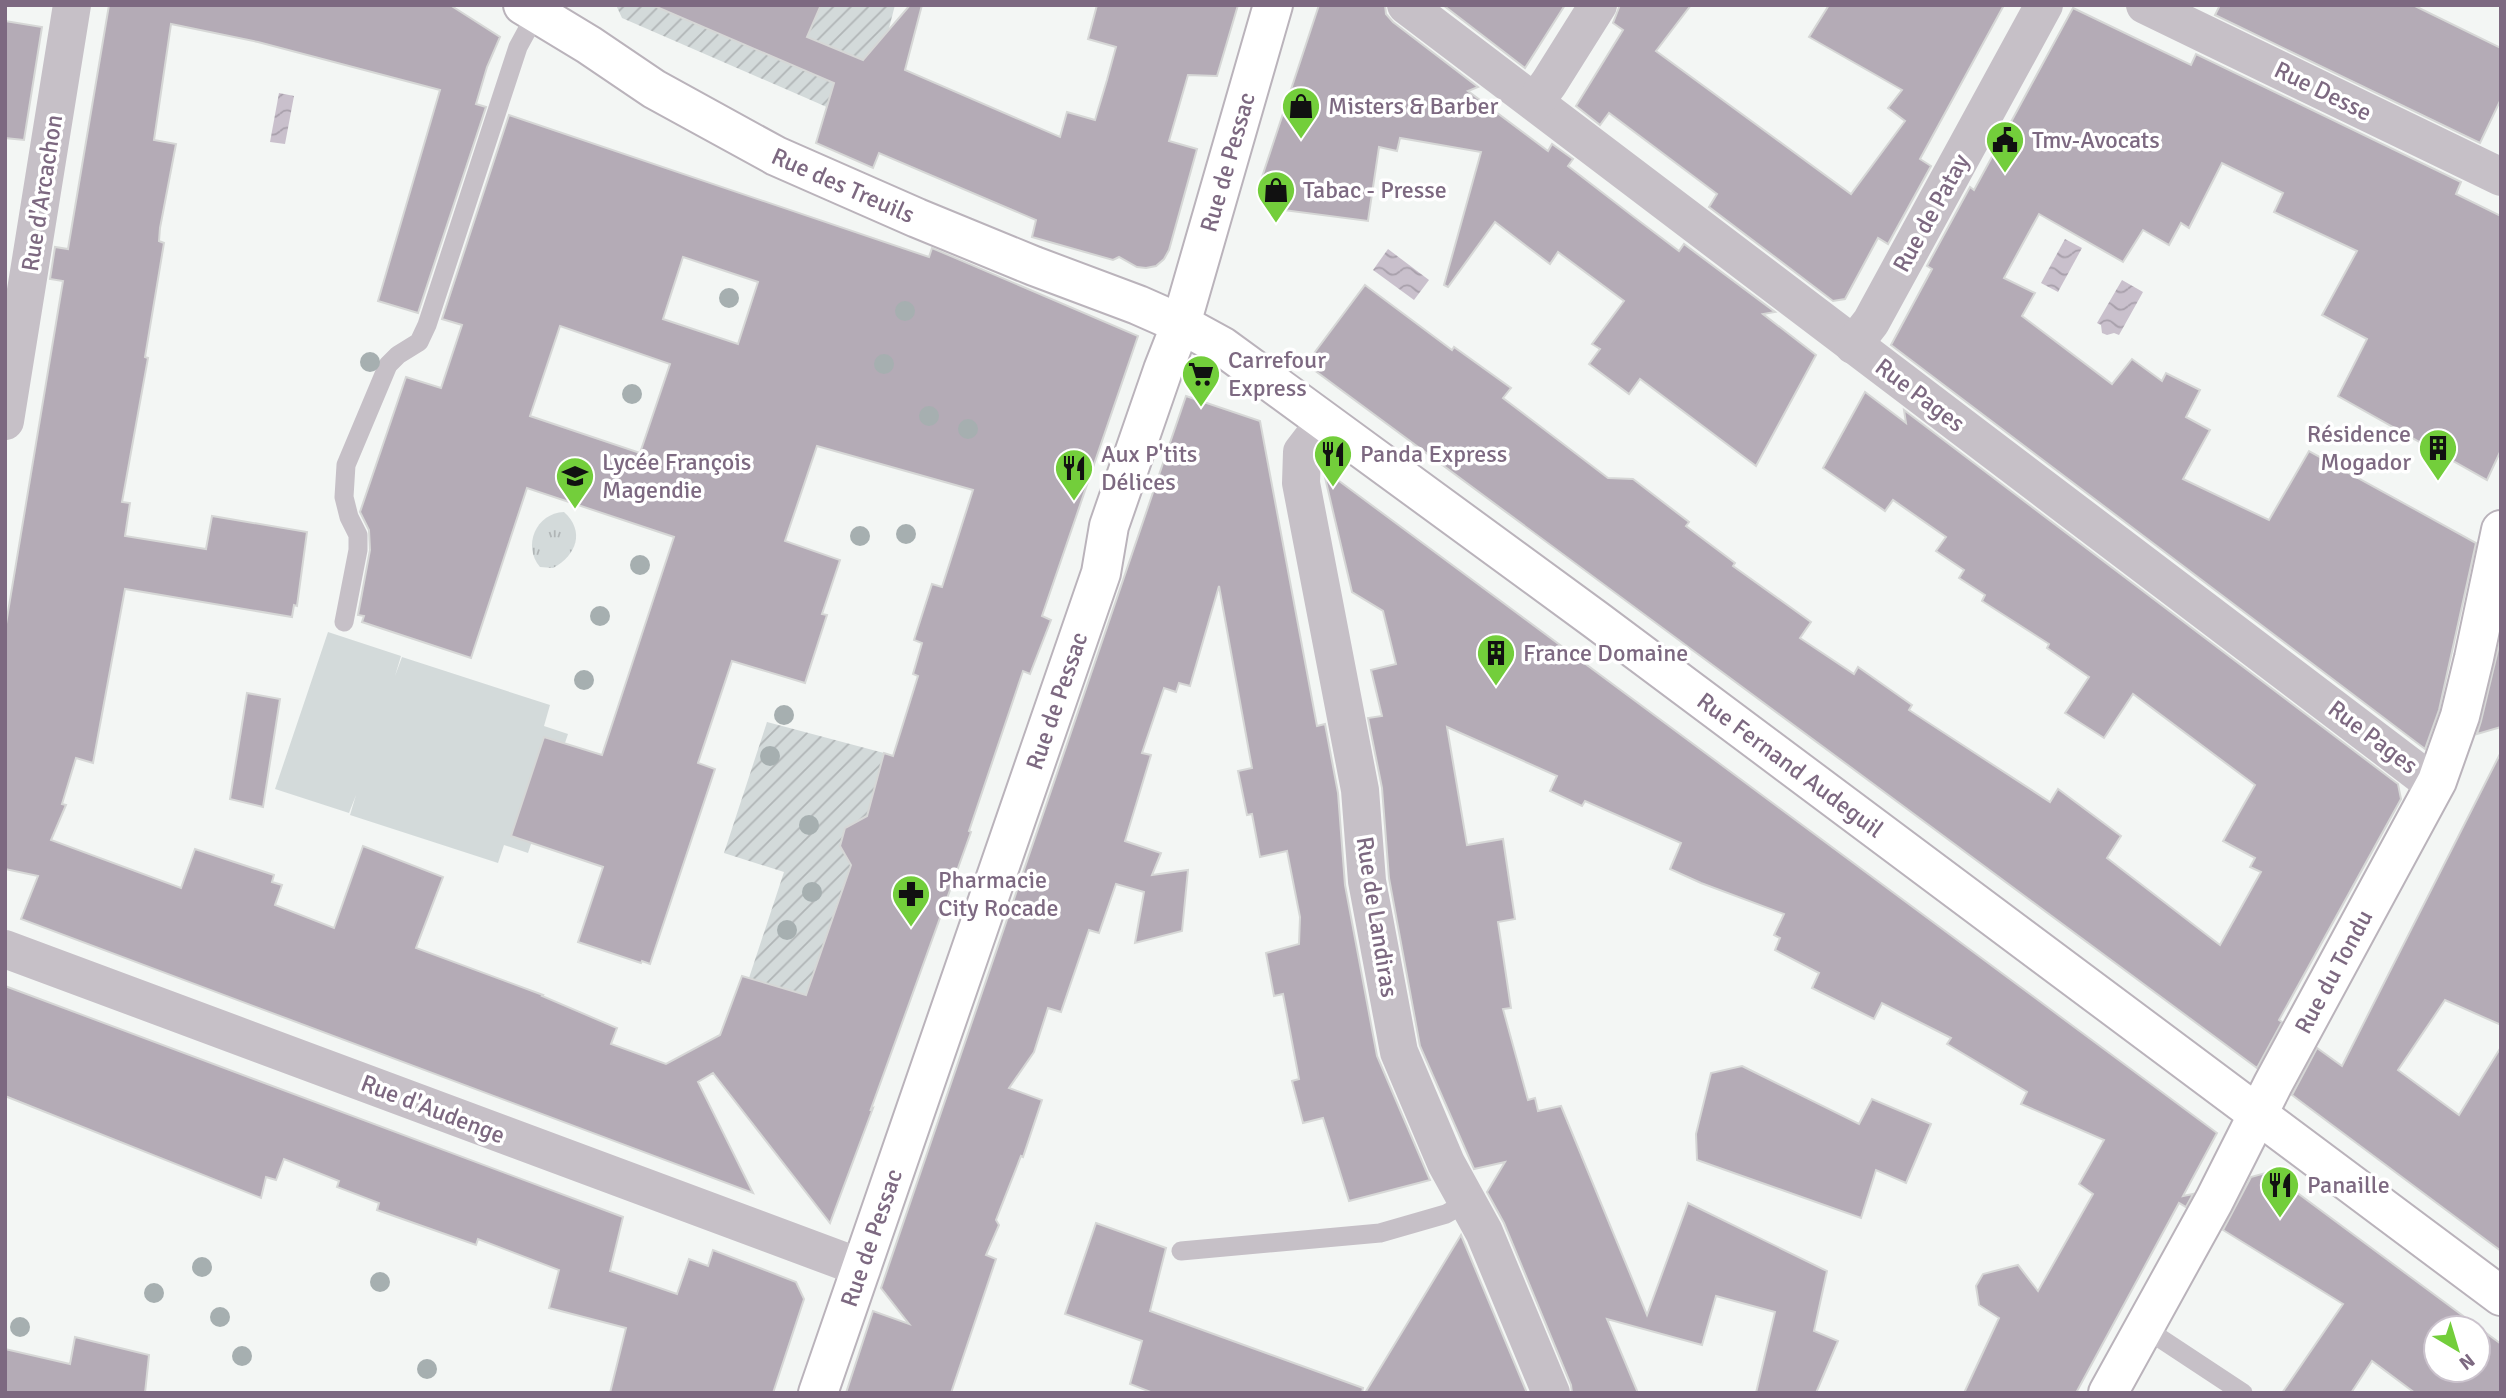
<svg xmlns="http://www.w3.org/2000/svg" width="2506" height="1398" font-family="Signika,sans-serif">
<defs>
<pattern id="grass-tufts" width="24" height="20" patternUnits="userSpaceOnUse" patternTransform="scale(1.75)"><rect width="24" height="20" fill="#d3dada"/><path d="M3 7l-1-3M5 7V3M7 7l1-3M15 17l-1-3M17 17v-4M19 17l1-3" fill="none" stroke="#b0b5b6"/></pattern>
<pattern id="garden-furrows" width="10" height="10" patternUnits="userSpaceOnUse" patternTransform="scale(1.75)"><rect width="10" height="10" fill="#d3dada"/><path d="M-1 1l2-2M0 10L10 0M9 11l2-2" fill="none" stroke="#b0b5b6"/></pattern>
<pattern id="water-waves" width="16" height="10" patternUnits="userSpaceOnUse" patternTransform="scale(1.75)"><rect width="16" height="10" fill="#c9c0cc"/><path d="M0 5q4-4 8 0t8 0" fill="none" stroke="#a8a0ab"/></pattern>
</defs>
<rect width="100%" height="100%" fill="#f3f6f4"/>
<path fill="url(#grass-tufts)" d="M564 512C585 531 577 555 553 568L540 567C522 546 536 513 564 512Z"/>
<g fill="url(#garden-furrows)">
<polygon points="616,5 895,5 887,36 829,108 622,18"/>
<polygon points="767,722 884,753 866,821 861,819 845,829 840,846 849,862 854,863 842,889 806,995 749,978 784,872 724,853"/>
</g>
<polygon fill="#d3dada" points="328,632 401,656 395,676 402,657 550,705 544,726 568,734 528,853 504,845 498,863 350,815 356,795 349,813 275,789"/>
<g fill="url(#water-waves)">
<polygon points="279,93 294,96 285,144 270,142"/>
<polygon points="2065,239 2082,248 2058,292 2041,283"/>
<polygon points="1388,249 1429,280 1414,300 1373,270"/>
<polygon points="2122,280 2143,292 2119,335 2114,333 2107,335 2102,333 2101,325 2097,323"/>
</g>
<g fill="#b4abb6" stroke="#d6d7d6" stroke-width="2" fill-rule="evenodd">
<path d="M109 5H450L500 37 487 67 476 104 486 107 418 313 378 301 440 90 258 42 171 24 154 140 176 144 160 228 159 241 164 243 145 357 148 358 122 502 130 503 125 536 206 549 212 516 307 532 297 606 294 605 292 617 125 589 93 763 76 758 62 804 66 805 51 840 181 888 195 849 274 875 272 882 282 885 275 905 334 928 363 846 443 877 416 948 543 995 542 996 617 1028 611 1044 666 1064 720 1035 742 976 806 995 851 865 840 846 845 828 867 816 884 753 893 756 918 676 913 674 922 643 914 640 932 584 942 587 973 490 817 446 785 541 840 560 822 614 827 615 805 683 732 661 698 763 715 769 650 964 642 961 641 963 578 942 603 867 511 836 544 737 602 755 674 537 527 488 471 658 362 622 364 616 358 615 370 550 369 530 360 512 406 377 441 388 462 325 442 319 509 115 929 257 932 248 1138 336 1042 616 1051 620 1030 674 1023 671 969 831 971 832 871 1109 873 1108 830 1223 713 1073 698 1082 753 1193 21 919 38 876 5 869V630L63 281 50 279 55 247 68 249ZM683 257 758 282 738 344 663 319ZM560 326 670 364 640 453 530 416Z"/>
<polygon points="652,5 821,5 807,37 863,60 910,5 922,5 905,70 1060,137 1067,112 1095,120 1107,80 1116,47 1088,39 1097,5 1238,5 1217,76 1188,75 1169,141 1197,149 1169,250 1164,259 1156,266 1146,268 1137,267 1119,257 1113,260 1032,237 1036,220 879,153 873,168 816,143 834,83"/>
<polygon points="1319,5 1385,5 1386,14 1393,22 1478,87 1468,91 1548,151 1552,144 1573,159 1568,166 1634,217 1679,251 1684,244 1775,312 1763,314 1816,355 1756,466 1640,379 1629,394 1589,364 1600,349 1592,344 1624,301 1558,252 1550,264 1495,222 1448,287 1444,285 1481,152 1400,138 1397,151 1379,147 1368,221 1268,208 1262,177"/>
<polygon points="1443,5 1565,5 1525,68"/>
<polygon points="1620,5 1691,5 1656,51 1851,194 1905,121 1888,108 1902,90 1809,37 1829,5 2004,5 1920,159 1931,166 1888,244 1878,238 1845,299 1833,301 1709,207 1717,194 1609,113 1600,125 1576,106 1623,30 1613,23"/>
<polygon points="2220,5 2413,5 2501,48 2501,99 2480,143 2215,15"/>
<polygon points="2073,8 2191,65 2196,54 2461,182 2456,194 2501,216 2501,450 2487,480 2338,396 2367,339 2322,315 2357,251 2274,212 2283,193 2222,163 2189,228 2181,223 2169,245 2143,230 2123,262 2039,214 2004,278 2035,293 2022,316 2112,384 2132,359 2162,381 2166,373 2200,390 2186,417 2210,430 2183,479 2269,520 2309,451 2476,543 2439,710 2425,749 1891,345 1932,269 1927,266 1970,187 1974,190"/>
<polygon points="5,21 42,27 24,140 5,138"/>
<polygon points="1365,285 1452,350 1454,347 1511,388 1503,398 1608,478 1633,479 1689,522 1686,526 1735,563 1733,566 1811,622 1800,638 1854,674 1858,667 1912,705 1909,710 2050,802 2058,789 2121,836 2107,858 2220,945 2261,872 2250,867 2255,858 2223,841 2255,785 2133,694 2104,738 2065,713 2089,677 2047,648 2049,644 1982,601 1985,595 1959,578 1964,570 1936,551 1946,537 1893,500 1885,511 1823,468 1865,392 1906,423 1904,410 2398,784 2401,799 2279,1020 2282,1022 2257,1068 1306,364"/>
<polygon points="1186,396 1260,421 1317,726 1325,724 1338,793 1345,885 1377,1056 1430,1180 1349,1201 1323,1118 1303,1123 1292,1081 1299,1079 1283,994 1274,996 1266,953 1299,944 1300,917 1287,851 1260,857 1252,814 1247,815 1238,771 1252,768 1219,586 1190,686 1179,683 1176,692 1164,688 1142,753 1151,755 1125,841 1161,853 1152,875 1188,870 1182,931 1135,943 1144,892 1116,884 1099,933 1089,930 1061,1012 1048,1008 1034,1052 1009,1088 1042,1100 1023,1157 1021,1156 996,1220 999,1225 986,1255 996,1259 951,1393 846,1393 873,1311 909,1324 881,1288"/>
<polygon points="1323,469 2217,1133 2183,1196 2193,1194 2186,1207 2179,1203 2076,1393 1964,1393 1999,1318 1979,1305 1976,1286 1983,1274 2018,1265 2038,1291 2093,1194 2079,1184 2104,1140 2021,1104 2027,1092 1947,1044 1951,1038 1882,1003 1874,1019 1812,988 1819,973 1775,950 1780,938 1774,935 1784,914 1701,883 1670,869 1681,843 1585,801 1582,806 1550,791 1557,776 1447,727 1467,845 1503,839 1515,919 1498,922 1511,1008 1503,1009 1528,1100 1535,1098 1538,1111 1561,1106 1647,1315 1688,1203 1827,1271 1814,1331 1838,1341 1816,1393 1756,1393 1775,1312 1716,1296 1702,1345 1607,1319 1638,1393 1572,1393 1571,1385 1504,1223 1487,1192 1505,1162 1474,1169 1420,1046 1389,878 1382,788 1368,718 1382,716 1371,670 1396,664 1383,611 1352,592"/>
<polygon points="2501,637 2501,727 2477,734 2481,721"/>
<polygon points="247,693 280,699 263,807 230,799"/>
<polygon points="2501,752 2501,1025 2445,1000 2398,1070 2459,1115 2501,1047 2501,1251 2292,1095 2317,1048 2342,1066"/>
<polygon points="5,986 623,1217 610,1271 677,1294 689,1259 708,1266 713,1250 796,1282 804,1299 773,1393 610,1393 626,1328 549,1308 559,1270 478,1239 476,1245 377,1210 379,1203 337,1187 339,1181 284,1159 276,1180 266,1177 261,1198 5,1096"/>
<polygon points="1742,1066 1859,1124 1872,1099 1931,1124 1906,1183 1876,1170 1861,1218 1697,1160 1696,1134 1711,1073"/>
<path d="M2269 1172 2501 1344V1393H2415L2372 1361 2351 1393H2282L2343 1304 2223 1230 2251 1177ZM2436 1328H2478V1370H2436Z"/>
<polygon points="1096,1223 1166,1248 1150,1311 1363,1388 1362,1393 1153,1393 1130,1384 1142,1341 1065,1314"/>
<polygon points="1461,1235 1527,1393 1365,1393"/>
<polygon points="75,1337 149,1355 145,1393 5,1393 5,1349 70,1364"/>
</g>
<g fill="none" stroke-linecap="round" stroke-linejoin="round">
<g stroke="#bab3bb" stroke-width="42">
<g id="secondary">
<path id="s1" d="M523 5 589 45 654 89 776 156 917 218 1034 266 1138 305 1181 324 1223 347 1596 620 2501 1296"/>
<path id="s2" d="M818 1393 1101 573 1109 526 1163 370 1181 324 1273 5"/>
<path id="s3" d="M2108 1393 2214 1201 2273 1084 2437 781 2460 716 2474 658 2501 530"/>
</g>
</g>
<g stroke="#c6c0c7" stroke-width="19">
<polyline points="344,622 358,550 358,535 349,517 344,497 346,465 388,365 398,355 419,342 427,325 518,47 536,14"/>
<polyline points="1181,1251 1380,1233 1446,1214 1467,1202"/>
<polyline points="2143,1327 2243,1393"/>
</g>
<g stroke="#c6c0c7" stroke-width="38">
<polyline points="1406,5 2420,774 2437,781"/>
<polyline points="2145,5 2501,177"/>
<polyline points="1535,102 1549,83 1598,5"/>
<polyline points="1853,345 1871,322 2044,5"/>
<polyline points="5,421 72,5"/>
<polyline points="1325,422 1302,452 1301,483 1360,790 1367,881 1399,1052 1446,1163 1484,1232 1551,1393"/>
<polyline points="5,949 862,1268"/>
</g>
<use href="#secondary" stroke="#fff" stroke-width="38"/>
</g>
<g fill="#a6afb0">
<circle cx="729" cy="298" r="10"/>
<circle cx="905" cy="311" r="10"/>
<circle cx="370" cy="362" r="10"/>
<circle cx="884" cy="364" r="10"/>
<circle cx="632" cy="394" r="10"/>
<circle cx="929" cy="416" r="10"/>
<circle cx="968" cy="429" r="10"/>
<circle cx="906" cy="534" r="10"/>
<circle cx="860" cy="536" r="10"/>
<circle cx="640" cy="565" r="10"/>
<circle cx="600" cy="616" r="10"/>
<circle cx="584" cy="680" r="10"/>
<circle cx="784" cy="715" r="10"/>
<circle cx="770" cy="756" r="10"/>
<circle cx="809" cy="825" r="10"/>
<circle cx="812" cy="892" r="10"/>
<circle cx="787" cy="930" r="10"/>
<circle cx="202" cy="1267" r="10"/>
<circle cx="380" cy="1282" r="10"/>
<circle cx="154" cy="1293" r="10"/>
<circle cx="220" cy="1317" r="10"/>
<circle cx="20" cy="1327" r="10"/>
<circle cx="242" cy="1356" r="10"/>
<circle cx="427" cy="1369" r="10"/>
</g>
<defs>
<g id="shop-pin" transform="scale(2.0125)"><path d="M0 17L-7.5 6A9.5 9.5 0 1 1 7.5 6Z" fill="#73ce3b" stroke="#fff"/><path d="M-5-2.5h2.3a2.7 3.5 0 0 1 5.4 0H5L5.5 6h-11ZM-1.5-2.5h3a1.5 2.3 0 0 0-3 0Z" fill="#111"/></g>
<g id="civic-pin" transform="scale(2.0125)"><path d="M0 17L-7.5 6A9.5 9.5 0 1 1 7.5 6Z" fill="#73ce3b" stroke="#fff"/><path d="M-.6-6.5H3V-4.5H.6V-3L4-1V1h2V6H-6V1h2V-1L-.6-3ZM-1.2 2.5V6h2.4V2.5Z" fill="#111"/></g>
<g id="supermarket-pin" transform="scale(2.0125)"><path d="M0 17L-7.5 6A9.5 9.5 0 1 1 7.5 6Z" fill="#73ce3b" stroke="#fff"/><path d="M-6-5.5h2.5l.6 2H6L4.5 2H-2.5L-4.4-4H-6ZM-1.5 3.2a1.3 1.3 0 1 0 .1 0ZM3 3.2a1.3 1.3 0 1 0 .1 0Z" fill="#111"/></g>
<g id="building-pin" transform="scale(2.0125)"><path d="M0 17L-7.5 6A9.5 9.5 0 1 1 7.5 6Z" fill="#73ce3b" stroke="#fff"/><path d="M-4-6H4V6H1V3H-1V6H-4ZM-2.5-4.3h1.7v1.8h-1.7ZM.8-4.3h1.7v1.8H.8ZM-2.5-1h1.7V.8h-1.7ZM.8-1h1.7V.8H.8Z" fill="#111"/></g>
<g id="restaurant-pin" transform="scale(2.0125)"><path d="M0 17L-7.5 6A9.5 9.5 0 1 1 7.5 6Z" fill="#73ce3b" stroke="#fff"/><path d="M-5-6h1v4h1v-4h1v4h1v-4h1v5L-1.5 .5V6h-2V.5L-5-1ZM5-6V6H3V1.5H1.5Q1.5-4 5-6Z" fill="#111"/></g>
<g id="school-pin" transform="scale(2.0125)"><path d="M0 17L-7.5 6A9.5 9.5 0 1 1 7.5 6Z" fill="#73ce3b" stroke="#fff"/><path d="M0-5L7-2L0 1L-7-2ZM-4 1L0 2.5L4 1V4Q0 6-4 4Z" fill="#111"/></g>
<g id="pharmacy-pin" transform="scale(2.0125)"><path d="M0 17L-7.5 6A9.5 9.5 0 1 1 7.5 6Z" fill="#73ce3b" stroke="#fff"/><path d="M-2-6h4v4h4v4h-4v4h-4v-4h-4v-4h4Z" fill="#111"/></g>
</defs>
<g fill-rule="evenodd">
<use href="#shop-pin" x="1301" y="106"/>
<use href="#civic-pin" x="2005" y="140"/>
<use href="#shop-pin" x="1276" y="190"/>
<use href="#supermarket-pin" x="1201" y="374"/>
<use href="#building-pin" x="2438" y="448"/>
<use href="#restaurant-pin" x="1333" y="454"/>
<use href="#restaurant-pin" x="1074" y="468"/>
<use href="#school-pin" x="575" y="476"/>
<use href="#building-pin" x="1496" y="653"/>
<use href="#pharmacy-pin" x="911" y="894"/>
<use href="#restaurant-pin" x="2280" y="1185"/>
</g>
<g text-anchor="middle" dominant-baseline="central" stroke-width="7" stroke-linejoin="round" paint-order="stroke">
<g font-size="24" fill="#7d6981" stroke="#fff">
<text transform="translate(2323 91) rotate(26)">Rue Desse</text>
<text stroke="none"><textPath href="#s2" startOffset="1298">Rue de Pessac</textPath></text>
<text stroke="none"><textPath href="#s1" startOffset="368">Rue des Treuils</textPath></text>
<text transform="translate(42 193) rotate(-81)">Rue d'Arcachon</text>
<text transform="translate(1931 213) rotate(-61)">Rue de Patay</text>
<text transform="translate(1920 395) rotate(37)">Rue Pages</text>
<text stroke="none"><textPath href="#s2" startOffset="732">Rue de Pessac</textPath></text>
<text transform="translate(2373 737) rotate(37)">Rue Pages</text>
<text stroke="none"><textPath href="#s1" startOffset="1486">Rue Fernand Audeguil</textPath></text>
<text transform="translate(1377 917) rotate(81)">Rue de Landiras</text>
<text stroke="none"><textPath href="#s3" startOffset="478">Rue du Tondu</textPath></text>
<text transform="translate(433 1109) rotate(21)">Rue d'Audenge</text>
<text stroke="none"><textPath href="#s2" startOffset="164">Rue de Pessac</textPath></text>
</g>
<g font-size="24" fill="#7d6981" stroke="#fff" text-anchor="start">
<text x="1328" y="106">Misters &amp; Barber</text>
<text x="2032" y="140">Tmv-Avocats</text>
<text x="1303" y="190">Tabac - Presse</text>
<text x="1228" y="360">Carrefour<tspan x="1228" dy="28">Express</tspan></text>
<text x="2411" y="434" text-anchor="end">Résidence<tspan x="2411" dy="28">Mogador</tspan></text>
<text x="1101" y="454">Aux P'tits<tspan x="1101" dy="28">Délices</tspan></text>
<text x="1360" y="454">Panda Express</text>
<text x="602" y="462">Lycée François<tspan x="602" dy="28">Magendie</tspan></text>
<text x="1523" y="653">France Domaine</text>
<text x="938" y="880">Pharmacie<tspan x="938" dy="28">City Rocade</tspan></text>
<text x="2307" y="1185">Panaille</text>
</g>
</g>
<rect width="2506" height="1398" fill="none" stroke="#7d6981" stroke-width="14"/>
<g transform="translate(2457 1349) rotate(142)"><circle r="33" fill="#ffffff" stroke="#cbc3cd" stroke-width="2"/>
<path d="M0-5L12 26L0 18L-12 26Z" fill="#73ce3b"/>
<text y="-10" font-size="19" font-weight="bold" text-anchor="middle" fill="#7d6981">N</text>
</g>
</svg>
